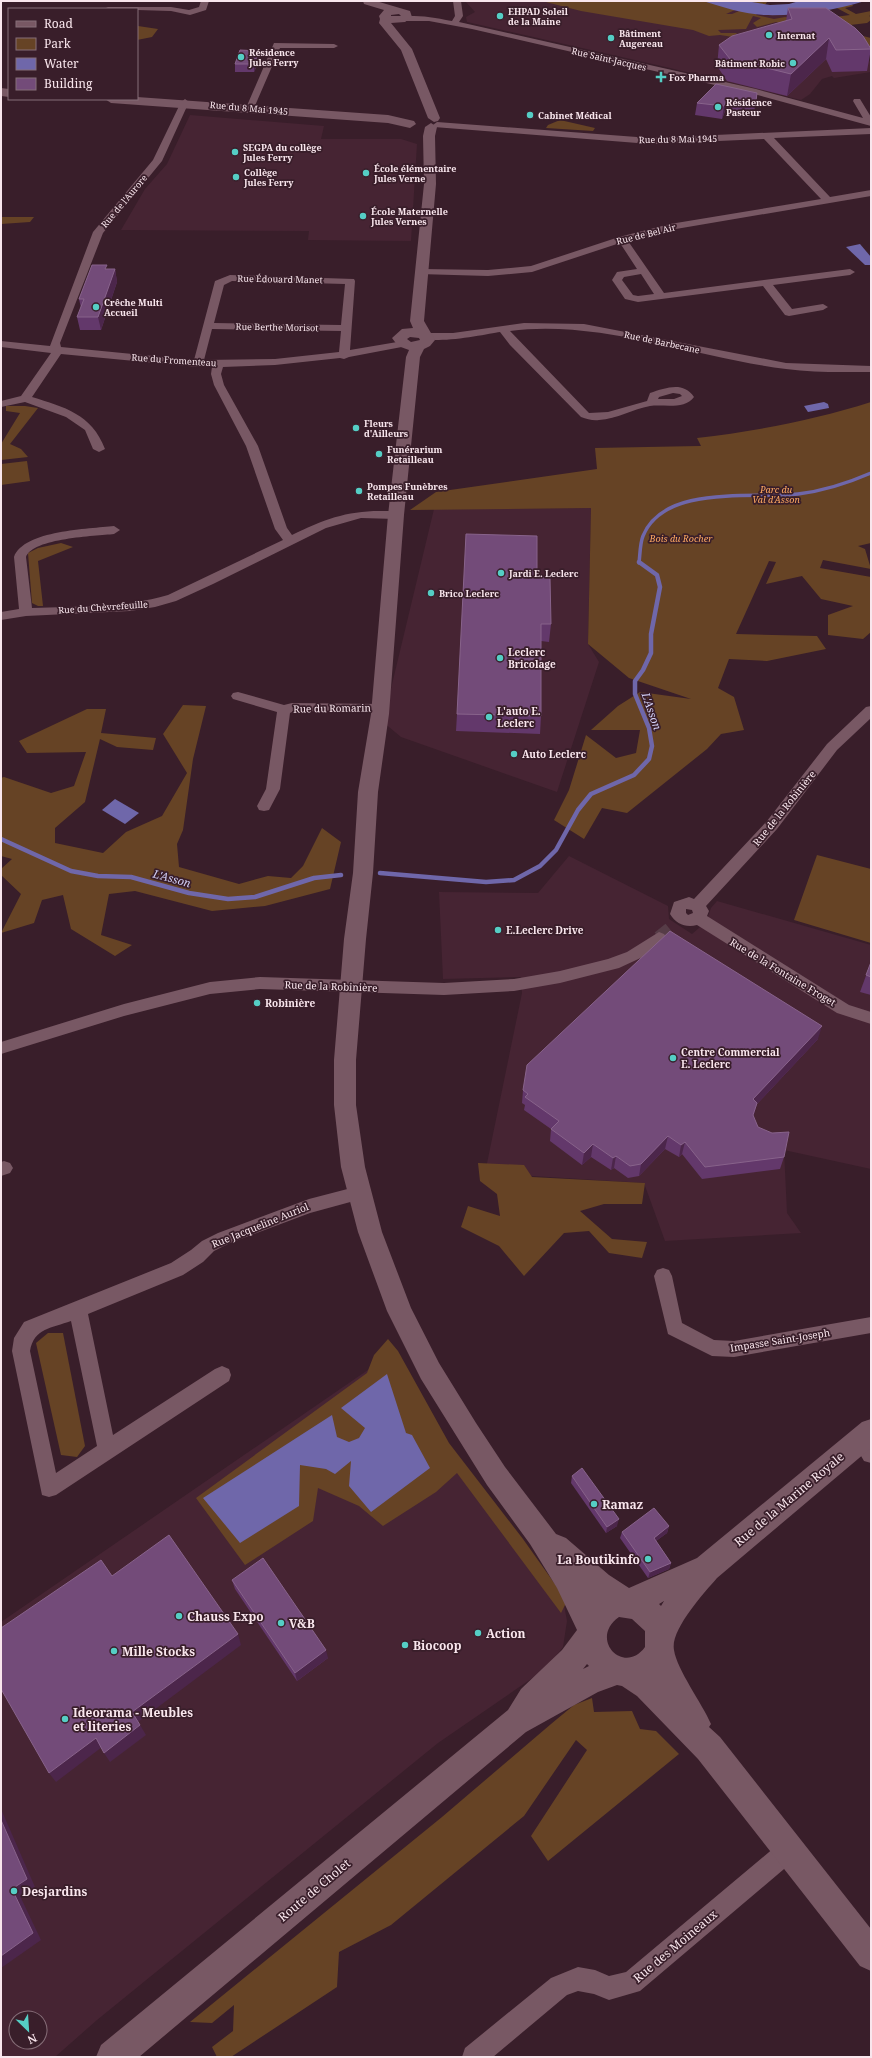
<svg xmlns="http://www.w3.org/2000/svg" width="872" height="2058" font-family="'Noto Serif',serif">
<rect width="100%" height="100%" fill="#391e2a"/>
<g fill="#462433" fill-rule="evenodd">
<polygon points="465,1 703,1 757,14 809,12 863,53 871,63 871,72 834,78 832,76 822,79 810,94 801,100 670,68 467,22 466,17 475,12"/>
<polygon points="190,115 324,126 321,139 401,139 417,144 411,241 308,240 309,231 121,230 145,189 167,164"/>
<polygon points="591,508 588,644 599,662 557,792 401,737 383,722 434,509"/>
<polygon points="569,856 668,906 669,919 692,934 706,922 711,908 717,901 871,945 871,1169 784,1150 787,1213 801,1233 665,1241 644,1183 485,1173 522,993 521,977 443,979 439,892 538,893"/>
<path d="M394 1352 461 1466 563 1599 567 1621 563 1647 547 1668 438 1743 97 2020 55 2057H1V1622ZM16 2018H40V2042H16Z"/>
</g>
<g fill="#664325">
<polygon points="542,1 797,1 767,2 763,8 746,5 726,14 732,14 744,9 758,13 756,15 774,19 785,17 801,19 786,25 776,22 757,27 753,23 761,18 753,16 746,29 718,30 721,33 737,33 733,37 720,35 709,36 693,30 581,11"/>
<polygon points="850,1 853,6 845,8 856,14 871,11 871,15 869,16 871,17 871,20 867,23 850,25 863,36 871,38 871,55 871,50 826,20 823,11 835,17 850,15 831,5"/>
<polygon points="137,26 138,26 158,29 152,37 137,40"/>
<polygon points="560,120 595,128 593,131 546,128 548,125"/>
<polygon points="1,217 34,217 30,222 1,224"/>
<path d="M871 402V543L858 546 865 549 871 569 823 560 820 568 871 577V632L863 639 828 635V615L853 606 821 599 802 576 766 584 776 562 769 561 736 634 817 636 826 649 767 661 729 659 718 688 734 697 744 730 721 734 707 749 627 813 602 808 584 839 554 820 569 790 586 735 616 758 636 753 640 730H591L618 706 640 692 691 699 629 678 588 644 591 508 410 510 436 492 597 469 595 448 699 446H701L697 438C757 431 814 420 871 402Z"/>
<polygon points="6,406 25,406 38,408 10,444 21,449 28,457 1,460 1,444 20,413 6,411"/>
<polygon points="27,461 30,481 1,485 1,464"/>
<polygon points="61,543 73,547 38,561 43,606 38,606 32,603 28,553 38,548"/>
<polygon points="183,705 206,706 193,759 183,830 177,844 179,867 239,884 268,876 291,878 303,866 322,828 341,842 330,889 265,906 212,911 135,891 109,894 101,935 132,945 115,956 71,929 63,895 42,900 34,923 1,933 21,894 1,875 1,869 12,859 1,856 1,778 4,777 51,793 74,786 86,752 27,753 19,741 87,709 106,709 101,733 156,738 153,750 117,747 100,739 85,802 55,828 55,843 103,853 126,832 162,816 187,773 163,734"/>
<polygon points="817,855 871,869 871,943 794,920"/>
<polygon points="478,1163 524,1165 532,1177 645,1183 642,1204 604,1204 580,1211 612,1239 647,1242 642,1258 609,1253 589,1231 564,1233 524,1276 499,1246 461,1227 468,1206 500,1216 497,1194 480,1181"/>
<polygon points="48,1333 63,1333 85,1446 77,1457 61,1455 36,1343"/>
<polygon points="388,1339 398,1351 449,1443 523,1539 567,1601 561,1613 457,1473 436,1492 383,1526 359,1506 318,1488 313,1521 245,1565 196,1498 367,1373 374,1355"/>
<polygon points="592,1698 594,1712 632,1711 640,1729 656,1731 679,1754 548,1861 531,1836 587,1750 576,1740 524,1816 391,1925 339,1952 337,1987 231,2057 217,2057 212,2047 233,2031 234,2005 212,2023 190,2022 442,1817 551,1724 574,1705"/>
</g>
<g fill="#6f67aa">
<path d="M703 1H746L770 5 789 4 799 1H865C833 11 797 16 764 15 744 14 722 7 703 1Z"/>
<polygon points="860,244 871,257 871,265 865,265 846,247"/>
<polygon points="824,402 828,404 829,408 808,412 804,406"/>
<polygon points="115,799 139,813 125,824 102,810"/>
<polygon points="387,1374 406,1433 412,1435 430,1468 371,1512 349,1486 351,1461 335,1474 326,1469 300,1465 299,1506 240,1543 203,1498 332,1415 337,1437 349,1442 359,1438 365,1428 341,1408"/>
</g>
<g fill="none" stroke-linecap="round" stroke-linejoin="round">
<path stroke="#6f67aa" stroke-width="3.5" d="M639 563C640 555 640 543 643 536 664 484 753 499 798 494 823 491 848 483 871 473"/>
<g stroke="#6f67aa" stroke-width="4.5">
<polyline points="1,839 71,871 98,876 131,877 189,893 228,899 255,897 314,878 341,875"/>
<polyline points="380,873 486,882 514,880 540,866 556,850 578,810 591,794 634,775 649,759 652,746 649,728 635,694 635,681 643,670 651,653 651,634 660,587 657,575 639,562"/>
</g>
<polyline stroke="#563c47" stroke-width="14" stroke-dasharray="14 7" stroke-linecap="butt" points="659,938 674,926"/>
<g fill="#785864" fill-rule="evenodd">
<polygon points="201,1 209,1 206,10 190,15 171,11 104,9 108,7 171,7 189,10 199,7"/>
<path d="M453 1H461L463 16 459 22 756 89 863 118 853 101 854 99H860L871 117V126L754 94 472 29 429 21H404L400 19C409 12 441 19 452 21L455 16Z"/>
<polygon points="274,43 334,44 338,46 334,48 280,48 254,108 250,111 247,110 246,108"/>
<path d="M185 99 189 102 162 161 103 233 60 343 61 347 194 360 215 281 230 275 354 279 355 281 350 350 403 341 407 342 408 344 407 346 349 357 344 359 340 358 275 365 223 367 221 374 224 385 258 446 287 528 292 535C324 519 349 510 385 511 391 511 398 510 402 515L396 519 361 518 326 528 213 584 176 601 155 607 130 611 26 616 1 620V612L19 609 14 557C24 530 89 529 114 526L120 530 114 534C95 536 33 538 26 557L32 608C77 606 124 608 168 595L283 540 275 529 246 446 214 385 211 374 212 367H198L61 354 32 397C64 407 92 414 105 449L99 452 93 449 85 430 66 417 25 402 1 407V401L21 396 51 353 1 347V341L50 346 93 232 153 160 181 102ZM232 281 345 284 341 325 214 323 224 285ZM212 329 341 331 339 352 275 359 204 360Z"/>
<path d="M437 122 650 138 871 128V134L774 138 830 197 871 190V196L670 230 628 241 664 293 850 269 855 272 850 275 773 285 792 309 823 304 828 307 823 310 789 316 785 315 763 286 638 302 625 299 612 280 617 272 637 269 620 243 532 272 488 276 419 274 418 272 419 270 423 269 488 270 531 266 619 237 670 224 821 199 764 139 650 144 434 127 433 125ZM641 274 654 294 638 296 633 295 622 280 624 277Z"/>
<path d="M524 323 584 324 786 363 871 366V372C843 372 814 373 786 369 697 358 599 319 510 331L589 413 608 412 647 401 650 393C666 388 683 381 694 397 685 410 664 404 650 406 633 409 617 419 599 420 593 421 587 419 581 417L510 345 500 332C487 334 430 346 422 336L427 333H453ZM673 393 680 394 682 396 674 399H658L659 397Z"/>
<polygon points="238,692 284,705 292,703 380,704 385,705 387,708 385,711 380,712 294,711 290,713 280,789 269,810 264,811 259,810 257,806 266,789 277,712 233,699 231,696 233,693"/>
<path d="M871 706V718L837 750 777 829 706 906 709 911 707 916 849 1005 871 1012V1024L837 1013 697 925C686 928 676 924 670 914L674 902 689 897 694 899 767 821 827 744 866 707ZM686 909 692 910 693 913 688 915 686 913Z"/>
<polygon points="659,932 664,934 667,938 664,942 647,955 619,968 560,983 514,991 444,995 260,989 210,994 124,1016 1,1054 1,1042 124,1004 210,982 260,977 444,983 514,979 560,971 608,959 627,952"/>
<polygon points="4,1161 10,1163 13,1168 10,1173 1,1176 1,1162"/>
<path d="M359 1186 365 1188 368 1193 365 1198 310 1213 230 1243 214 1251 203 1262 183 1275 88 1314 113 1435 215 1369 222 1366 229 1369 231 1375 229 1381 56 1495 49 1497 42 1495 12 1351 14 1338 24 1322 171 1263 191 1250 202 1241 218 1233 309 1199ZM71 1321 97 1446 56 1473 30 1351C34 1328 52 1328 71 1321Z"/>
<polygon points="663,1268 669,1270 672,1276 682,1323 714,1340 734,1341 871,1317 871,1333 734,1357 712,1356 668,1334 654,1276 657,1270"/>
<path d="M861 1430C872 1435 871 1450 871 1463L864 1461 851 1439 854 1433Z"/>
<polygon points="789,1839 797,1842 800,1850 797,1858 640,1991 609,2000 594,1994 578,1991 567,1995 493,2057 462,2057 465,2048 551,1978 578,1967 595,1970 609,1976 626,1972 781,1842"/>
</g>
<g fill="#785864" fill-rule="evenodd">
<path d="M363 1H376L410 11 412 17 405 22 391 23 412 49 440 118 438 121 434 122 428 118 401 50 379 23 380 19 379 16 384 10 364 4ZM399 14 401 16H391V15Z"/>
<polygon points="1,88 9,89 9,97 1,96"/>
<polygon points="137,97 388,115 414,121 416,124 410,128 388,123 111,103 105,99 137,99"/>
<path d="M431 123 437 127 435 136 436 184 424 321 435 340 430 346 424 349 420 357 404 515 389 714 378 792 373 873 366 939 356 1060V1105L365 1167 382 1232 411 1308 439 1363 476 1423 505 1467 556 1534 566 1538 609 1575 629 1588 697 1558 862 1422 871 1419V1448L717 1578C704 1593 670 1630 674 1650 677 1670 702 1703 711 1724L709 1727 720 1737 871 1929V1971L860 1966 698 1759 637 1696 622 1686 617 1685 598 1692 526 1732 139 2057H96L101 2045 508 1710 521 1689 562 1650 577 1630 557 1588 530 1544 487 1485 421 1379 387 1311 358 1232 341 1167 334 1105V1060L344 939 353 873 358 792 371 714 388 515 406 357 409 350 398 346 392 338 402 329 413 328 410 321 424 184 423 136 425 127ZM410 337 419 338 420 340 411 342 407 339ZM664 1601 661 1606 659 1604ZM619 1617 632 1619 645 1631V1647C624 1676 588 1639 619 1617ZM587 1664 589 1666 583 1669Z"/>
</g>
</g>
<g fill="#63386b">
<polygon points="788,8 871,49 867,71 832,72 826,59 787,96 727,81 717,66 719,45 786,21"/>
<polygon points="259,51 260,59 254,72 235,72 235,64"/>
<polygon points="757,93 754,113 725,111 722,119 695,115 697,103"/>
<polygon points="107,269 115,269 117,282 101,330 80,330 77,317 81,308 79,299"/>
<polygon points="537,576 551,624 549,642 541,641 541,716 540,734 456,731 457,714"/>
<polygon points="871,962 871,995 860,992"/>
<polygon points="818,1039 757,1104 753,1116 758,1127 784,1157 780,1169 702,1179 682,1154 679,1157 665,1149 639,1176 628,1178 614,1168 611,1170 591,1157 582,1165 550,1141 551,1129 524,1110 525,1105 522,1103 523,1090"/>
<polygon points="572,1476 617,1526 606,1533 571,1483"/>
<polygon points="669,1526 667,1533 656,1541 671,1563 669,1569 648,1578 620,1538 622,1532"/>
<polygon points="232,1580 328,1658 297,1681 235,1589"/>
</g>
<g fill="#4c264b">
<polygon points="829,38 826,59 787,96 791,74"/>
<polygon points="259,51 260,59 254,72 254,64"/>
<polygon points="727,99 725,111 722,119 724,106"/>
<polygon points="115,269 117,282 101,330 98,317"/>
<polygon points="822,1026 818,1039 757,1104 754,1115 749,1127 753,1099"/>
<polygon points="668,1136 665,1149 639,1176 641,1164"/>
<polygon points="685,1142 682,1154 679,1157 681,1145"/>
<polygon points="593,1144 591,1157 582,1165 584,1153"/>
<polygon points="616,1156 614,1168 611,1170 613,1158"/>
<polygon points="619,1519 617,1526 606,1533 607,1527"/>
<polygon points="669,1526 667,1533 652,1544 654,1538"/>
<polygon points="671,1563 669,1569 648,1578 650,1572"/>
<polygon points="238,1634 241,1645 138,1722 132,1712"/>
<polygon points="326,1650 328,1658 297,1681 295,1673"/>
<polygon points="140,1725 146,1735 110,1762 104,1753"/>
<polygon points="96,1738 102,1747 56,1782 49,1773"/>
<polygon points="1,1809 35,1887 20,1896 41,1940 1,1968 1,1956 12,1889 1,1820"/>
</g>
<g fill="#734b79" stroke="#88638b">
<polygon points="788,8 826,8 855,28 863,36 871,49 836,50 829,38 791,74 730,59 719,45 732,36 792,19"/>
<polygon points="240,50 259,51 254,64 235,64"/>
<polygon points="716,84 757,93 756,101 727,99 724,106 697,103"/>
<polygon points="92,265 107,265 105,269 115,269 98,317 77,317 84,299 79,299"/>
<polygon points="466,534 537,536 537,576 550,578 551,624 541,624 541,716 457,714"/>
<polygon points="670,931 822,1026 753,1099 757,1103 753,1115 758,1127 772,1133 789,1132 784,1157 705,1167 685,1142 681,1145 668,1136 641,1164 630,1166 616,1156 613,1158 593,1144 584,1153 551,1129 559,1121 525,1097 528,1094 523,1090 527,1065"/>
<polygon points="871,962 871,977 866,975"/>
<polygon points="582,1468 619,1519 607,1527 572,1476"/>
<polygon points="654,1508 669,1526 654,1538 671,1563 650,1572 622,1532"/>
<polygon points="169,1535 238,1634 132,1712 140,1725 104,1753 96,1738 49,1773 1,1689 1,1628 101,1560 112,1576"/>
<polygon points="263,1558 326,1650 295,1673 232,1580"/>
<polygon points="1,1820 27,1879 12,1889 33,1933 1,1956"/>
</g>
<g fill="#55cec5" stroke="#391e2a" stroke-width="1.5">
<circle cx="500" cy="16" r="4"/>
<circle cx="769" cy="35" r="4"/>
<circle cx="611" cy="38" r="4"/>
<circle cx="241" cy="57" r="4"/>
<circle cx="793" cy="63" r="4"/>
<path d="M659 71h4v4h4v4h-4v4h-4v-4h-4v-4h4z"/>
<circle cx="718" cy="107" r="4"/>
<circle cx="530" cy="115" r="4"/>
<circle cx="235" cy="152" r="4"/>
<circle cx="366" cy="173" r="4"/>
<circle cx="236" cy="177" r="4"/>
<circle cx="363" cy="216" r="4"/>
<circle cx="96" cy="307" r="4"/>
<circle cx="356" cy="428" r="4"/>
<circle cx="379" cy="454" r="4"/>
<circle cx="359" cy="491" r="4"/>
<circle cx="501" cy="573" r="4"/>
<circle cx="431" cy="593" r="4"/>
<circle cx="500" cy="658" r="4"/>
<circle cx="489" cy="717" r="4"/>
<circle cx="514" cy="754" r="4"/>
<circle cx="498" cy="930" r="4"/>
<circle cx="257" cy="1003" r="4"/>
<circle cx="673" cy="1058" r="4"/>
<circle cx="594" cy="1504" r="4"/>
<circle cx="648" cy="1559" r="4"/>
<circle cx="179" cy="1616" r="4"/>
<circle cx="281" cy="1623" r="4"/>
<circle cx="478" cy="1633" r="4"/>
<circle cx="405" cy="1645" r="4"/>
<circle cx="114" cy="1651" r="4"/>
<circle cx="65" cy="1719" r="4"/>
<circle cx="14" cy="1891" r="4"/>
</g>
<g text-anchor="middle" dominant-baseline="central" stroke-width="3.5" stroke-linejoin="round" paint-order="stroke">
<g font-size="9" font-weight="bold" fill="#f9e6ed" stroke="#391e2a" text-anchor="start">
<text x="508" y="11">EHPAD Soleil<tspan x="508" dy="10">de la Maine</tspan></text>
<text x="619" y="33">Bâtiment<tspan x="619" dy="10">Augereau</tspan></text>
<text x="777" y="35">Internat</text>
<text x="249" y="52">Résidence<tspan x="249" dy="10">Jules Ferry</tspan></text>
<text x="785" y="63" text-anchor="end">Bâtiment Robic</text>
<text x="669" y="77">Fox Pharma</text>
<text x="726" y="102">Résidence<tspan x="726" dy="10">Pasteur</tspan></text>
<text x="538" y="115">Cabinet Médical</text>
<text x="243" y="147">SEGPA du collège<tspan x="243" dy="10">Jules Ferry</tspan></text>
<text x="374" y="168">École élémentaire<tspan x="374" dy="10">Jules Verne</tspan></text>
<text x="244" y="172">Collège<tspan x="244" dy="10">Jules Ferry</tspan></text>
<text x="371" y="211">École Maternelle<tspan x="371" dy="10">Jules Vernes</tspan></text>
<text x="104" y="302">Crêche Multi<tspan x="104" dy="10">Accueil</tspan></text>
<text x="364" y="423">Fleurs<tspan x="364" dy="10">d'Ailleurs</tspan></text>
<text x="387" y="449">Funérarium<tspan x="387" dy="10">Retailleau</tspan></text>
<text x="367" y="486">Pompes Funèbres<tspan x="367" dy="10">Retailleau</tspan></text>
<text x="509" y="573">Jardi E. Leclerc</text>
<text x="439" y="593">Brico Leclerc</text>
</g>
<g font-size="9" fill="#f9e6ed" stroke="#391e2a">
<text transform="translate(609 59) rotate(13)">Rue Saint-Jacques</text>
<text transform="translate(249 108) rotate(5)">Rue du 8 Mai 1945</text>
<text transform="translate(678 139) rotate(-1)">Rue du 8 Mai 1945</text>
<text transform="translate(124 201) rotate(-50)">Rue de l'Aurore</text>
<text transform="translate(646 234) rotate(-14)">Rue de Bel Air</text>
<text transform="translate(280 279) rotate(1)">Rue Édouard Manet</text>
<text transform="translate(277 327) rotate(1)">Rue Berthe Morisot</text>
<text transform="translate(662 342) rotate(12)">Rue de Barbecane</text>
<text transform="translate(174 360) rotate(4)">Rue du Fromenteau</text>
<text transform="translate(103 607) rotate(-4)">Rue du Chèvrefeuille</text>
</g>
<g font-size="9" font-style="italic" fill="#ffaa62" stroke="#391e2a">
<text x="776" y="489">Parc du<tspan x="776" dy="10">Val d'Asson</tspan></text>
<text x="681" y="538">Bois du Rocher</text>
</g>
<g font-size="10" font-weight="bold" fill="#f9e6ed" stroke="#391e2a" text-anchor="start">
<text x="508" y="652">Leclerc<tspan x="508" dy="12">Bricolage</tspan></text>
<text x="497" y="711">L'auto E.<tspan x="497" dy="12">Leclerc</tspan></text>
<text x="522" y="754">Auto Leclerc</text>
<text x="506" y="930">E.Leclerc Drive</text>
<text x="265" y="1003">Robinière</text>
<text x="681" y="1052">Centre Commercial<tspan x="681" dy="12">E. Leclerc</tspan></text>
</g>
<g font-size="10" fill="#f9e6ed" stroke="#391e2a">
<text transform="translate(332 708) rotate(-1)">Rue du Romarin</text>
<text transform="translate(784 808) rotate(-51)">Rue de la Robinière</text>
<text transform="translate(783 972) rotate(31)">Rue de la Fontaine Froget</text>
<text transform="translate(331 986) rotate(2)">Rue de la Robinière</text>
<text transform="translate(260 1225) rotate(-22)">Rue Jacqueline Auriol</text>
<text transform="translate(780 1340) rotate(-9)">Impasse Saint-Joseph</text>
</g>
<g font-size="11" font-style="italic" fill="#d3d1f8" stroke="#391e2a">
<text transform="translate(652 711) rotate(71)">L'Asson</text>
<text transform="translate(172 878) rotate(15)">L'Asson</text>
</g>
<g font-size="12" fill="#f9e6ed" stroke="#391e2a">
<text transform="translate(789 1499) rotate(-40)">Rue de la Marine Royale</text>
<text transform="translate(314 1890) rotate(-40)">Route de Cholet</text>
<text transform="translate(675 1946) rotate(-40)">Rue des Moineaux</text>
</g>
<g font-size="12" font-weight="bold" fill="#f9e6ed" stroke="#391e2a" text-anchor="start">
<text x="602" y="1504">Ramaz</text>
<text x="640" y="1559" text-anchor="end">La Boutikinfo</text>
<text x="187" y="1616">Chauss Expo</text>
<text x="289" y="1623">V&amp;B</text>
<text x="486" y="1633">Action</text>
<text x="413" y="1645">Biocoop</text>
<text x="122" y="1651">Mille Stocks</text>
<text x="73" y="1712">Ideorama - Meubles<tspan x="73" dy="14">et literies</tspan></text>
<text x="22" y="1891">Desjardins</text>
</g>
</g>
<rect width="872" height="2058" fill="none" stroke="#f9e6ed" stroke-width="4"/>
<rect x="8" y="8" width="130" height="92" fill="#391e2a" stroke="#866e78"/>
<rect x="16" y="21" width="20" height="6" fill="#785864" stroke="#866e78"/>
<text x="44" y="28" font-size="12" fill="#f9e6ed">Road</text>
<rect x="16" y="38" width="20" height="12" fill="#664325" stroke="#866e78"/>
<text x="44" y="48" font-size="12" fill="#f9e6ed">Park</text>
<rect x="16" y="58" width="20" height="12" fill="#6f67aa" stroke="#866e78"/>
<text x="44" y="68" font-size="12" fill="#f9e6ed">Water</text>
<rect x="16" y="78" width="20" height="12" fill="#734b79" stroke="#866e78"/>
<text x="44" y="88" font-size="12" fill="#f9e6ed">Building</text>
<g transform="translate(28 2030) rotate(155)"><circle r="19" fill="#391e2a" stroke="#866e78"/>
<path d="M0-3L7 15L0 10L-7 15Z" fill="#55cec5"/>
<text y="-6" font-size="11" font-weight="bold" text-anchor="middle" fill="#f9e6ed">N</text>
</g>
</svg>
